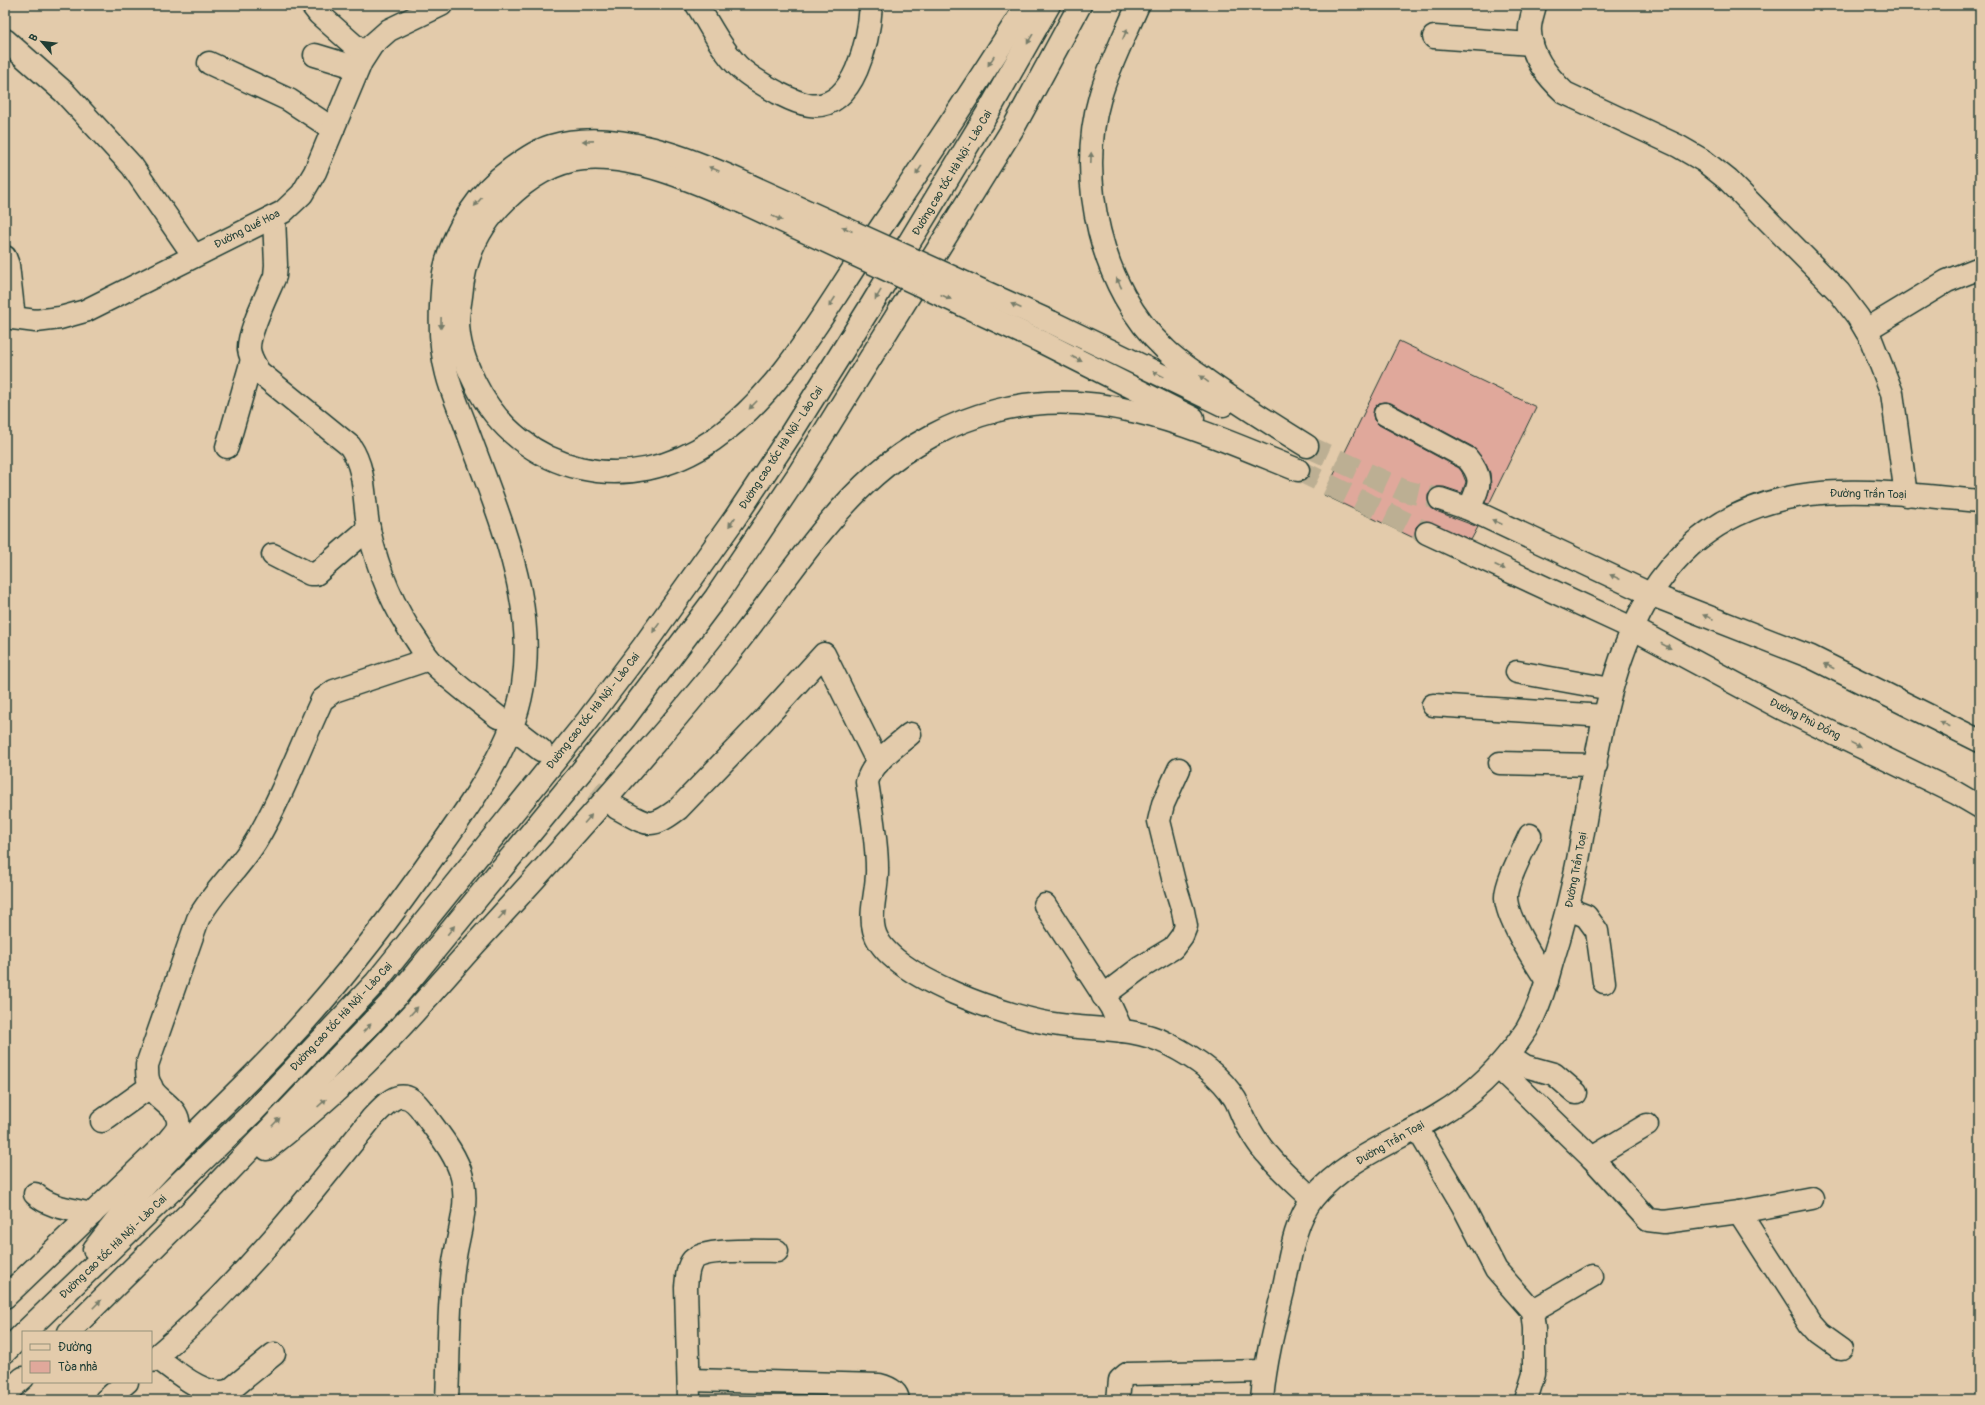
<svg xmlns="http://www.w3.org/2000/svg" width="1985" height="1405" font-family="Pangolin,sans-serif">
<rect width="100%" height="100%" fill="#e3cbab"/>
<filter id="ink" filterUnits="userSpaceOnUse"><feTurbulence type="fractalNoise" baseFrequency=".025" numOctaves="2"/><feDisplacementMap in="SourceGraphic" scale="8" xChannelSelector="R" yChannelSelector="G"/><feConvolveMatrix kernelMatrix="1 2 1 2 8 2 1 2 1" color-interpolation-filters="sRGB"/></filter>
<g filter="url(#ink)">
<polygon fill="#e0a89b" stroke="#1f3d34" points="1399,341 1536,407 1489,504 1485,503 1491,485 1490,473 1483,459 1473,447 1391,403 1385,402 1379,403 1374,408 1373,415 1374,420 1379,425 1459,468 1462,472 1466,482 1462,493 1444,487 1437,487 1432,490 1428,495 1428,501 1430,507 1436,511 1478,527 1471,540 1426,521 1420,523 1416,527 1415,534 1416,539 1324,495"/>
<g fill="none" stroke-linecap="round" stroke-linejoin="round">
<polyline stroke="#bcaf93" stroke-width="22" stroke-dasharray="22 11" stroke-linecap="butt" points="541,750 617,808"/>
<g stroke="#bcaf93" stroke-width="22" stroke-dasharray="22 11" stroke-linecap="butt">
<polyline points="1307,446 1405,491 1440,499"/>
<polyline points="1298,470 1427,533"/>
</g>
<g stroke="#1f3d34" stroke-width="25">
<g id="minor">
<polyline points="312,5 319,14 365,55"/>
<path d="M697 5C710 25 721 49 738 66 749 77 764 85 778 93 788 98 797 103 809 105 855 112 869 38 871 5"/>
<path d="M1535 5C1533 14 1529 23 1530 32 1531 57 1548 77 1565 93L1678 146 1704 161 1728 180 1839 292 1858 317 1870 337 1892 393 1906 495"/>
<polyline points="1434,37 1532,44"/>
<polyline points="5,40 64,92 132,166 194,256"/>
<polyline points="315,55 358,68"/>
<polyline points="209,63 289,100 333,129"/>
<path d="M274 217 276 265 275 276C268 293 248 332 249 349 250 358 255 365 259 372L350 446C367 471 363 502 369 530 378 571 393 607 417 641 421 647 425 655 431 661 451 682 476 699 498 717"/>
<polyline points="5,257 8,265 14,318"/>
<polyline points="5,317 36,321 60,318 85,311 283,212 302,194 315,172 361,62 372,45 389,30 441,5"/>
<polyline points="1866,330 1947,281 1980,268"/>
<path d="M1385 414 1467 458C1485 479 1479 486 1469 509"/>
<polyline points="227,447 252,360"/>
<polyline points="273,555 310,574 316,574 369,528"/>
<polyline points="1517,672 1611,689"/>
<polyline points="1433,705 1605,716"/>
<polyline points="519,733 541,750"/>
<path d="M910 734C895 747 872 762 867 782 871 810 877 840 877 868 878 889 869 911 874 930 885 977 1016 1020 1060 1025 1096 1030 1135 1027 1168 1044 1192 1056 1220 1075 1235 1099 1239 1106 1241 1114 1245 1121 1251 1132 1259 1146 1268 1155 1281 1171 1298 1185 1312 1199"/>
<polyline points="1500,763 1596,765"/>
<path d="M617 808C647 824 649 831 678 809L761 723 824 654 878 763"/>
<path d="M1530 835C1524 849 1505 884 1506 898 1507 920 1535 962 1547 981"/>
<polyline points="1045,905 1111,1007 1122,1031"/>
<polyline points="1568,909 1586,916 1597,931 1604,982"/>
<polyline points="1103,996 1140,968 1173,948 1182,936 1186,926 1183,911 1174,882 1159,821 1163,804 1179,769"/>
<polyline points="1508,1055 1525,1066 1554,1074 1576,1093"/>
<polyline points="1498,1067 1592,1158 1648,1220 1664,1222 1739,1212 1812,1198"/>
<polyline points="102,1121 151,1086"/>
<polyline points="1417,1128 1463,1206 1496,1270 1532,1311 1534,1328 1534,1374 1526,1400"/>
<polyline points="1592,1158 1647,1125"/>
<path d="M35 1194C50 1208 72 1209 92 1214"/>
<polyline points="1739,1212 1811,1324 1820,1334 1841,1349"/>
<path d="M5 1297 168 1141C170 1138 175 1133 177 1129 184 1110 159 1102 152 1089 147 1081 147 1074 147 1065L198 919C214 890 239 869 256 841 281 799 301 745 322 700L334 691 429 659"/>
<polyline points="1532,1311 1592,1276"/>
<path d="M156 1357C174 1370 207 1400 230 1390L274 1354"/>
<path d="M151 1361C235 1290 304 1204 372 1118 390 1099 404 1084 423 1112 437 1132 456 1153 462 1177 470 1208 456 1238 453 1270 448 1313 449 1357 447 1400"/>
<path d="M689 1380 879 1385C887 1387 897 1391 898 1400"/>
<polyline points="106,1400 127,1382"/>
<path d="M689 1400 686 1287C687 1278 687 1267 693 1260 704 1248 760 1251 777 1251"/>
<polyline points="1118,1400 1120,1380 1127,1374 1264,1371"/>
<path d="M1262 1400C1265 1363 1274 1327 1283 1291 1290 1260 1293 1224 1313 1198 1345 1159 1397 1141 1439 1115 1474 1094 1504 1064 1527 1029 1539 1008 1546 985 1552 962 1563 928 1571 895 1578 860 1605 715 1616 528 1797 496 1857 486 1920 496 1980 501"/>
</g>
</g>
<g stroke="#1f3d34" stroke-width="25">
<g id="major">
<polyline points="1650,594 1811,657 1980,741"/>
<polyline points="1632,628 1781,708 1956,793 1980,807"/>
</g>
</g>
<g stroke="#1f3d34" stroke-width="25">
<g id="highway">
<path d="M1138 5C1125 35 1109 66 1100 97 1076 179 1101 290 1165 349 1176 360 1190 369 1203 378 1237 403 1272 424 1307 446"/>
<path d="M742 202C696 182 634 154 583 159 552 162 527 179 506 200 478 227 464 258 461 296 460 304 458 313 458 321 458 342 466 365 475 383 521 476 630 498 713 440 780 393 821 317 865 251 920 170 974 88 1027 5"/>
<polyline points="1051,322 1223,405"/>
<polyline points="1042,342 1193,418"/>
<polyline points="1440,499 1469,509 1650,594"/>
<polyline points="1427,533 1632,628"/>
<path d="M267 1149C301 1122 334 1094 365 1064 404 1026 440 983 476 943 533 881 590 818 645 754 679 715 713 675 745 633 785 581 826 518 875 475 909 445 952 422 995 411 1100 382 1203 432 1298 470"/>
<path d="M94 1249C110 1229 126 1208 142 1189 186 1139 236 1095 281 1047 337 988 387 923 433 857 463 815 493 774 512 726 551 626 499 518 465 424 459 408 451 391 447 374 441 352 440 328 441 306 442 294 442 280 445 268 454 229 479 192 511 169 523 160 537 150 551 146 615 127 692 159 749 185"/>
<polyline points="25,1332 254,1111 376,982 587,721 643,647 735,518 790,435 872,304 991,107 1049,5"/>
<polyline points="69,1332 194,1208 397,996 625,718 716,597 796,478 1015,125 1080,5"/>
<polyline points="5,1352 23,1334"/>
<polyline points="5,1394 23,1378"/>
</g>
</g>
<use href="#minor" stroke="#e3cbab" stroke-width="22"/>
<use href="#major" stroke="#e3cbab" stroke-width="22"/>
<use href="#highway" stroke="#e3cbab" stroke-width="22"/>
<g stroke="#1f3d34" stroke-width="25" stroke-linecap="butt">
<g id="highway-bridge">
<polyline points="749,185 1051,322"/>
<polyline points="742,202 1042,342"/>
</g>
</g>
<use href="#highway-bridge" stroke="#e3cbab" stroke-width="22"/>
</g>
<defs><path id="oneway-solid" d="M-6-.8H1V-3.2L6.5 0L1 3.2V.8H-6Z"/></defs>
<g fill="#777d6a">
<use href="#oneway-solid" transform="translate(1125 34) rotate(-67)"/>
<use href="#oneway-solid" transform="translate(1030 39) rotate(120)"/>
<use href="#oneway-solid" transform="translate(991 61) rotate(123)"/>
<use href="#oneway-solid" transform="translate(588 141) rotate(179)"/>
<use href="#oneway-solid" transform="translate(1091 158) rotate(-88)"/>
<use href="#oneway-solid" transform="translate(714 169) rotate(-157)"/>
<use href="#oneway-solid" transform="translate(919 170) rotate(124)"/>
<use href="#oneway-solid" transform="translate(478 202) rotate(131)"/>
<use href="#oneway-solid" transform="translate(777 218) rotate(25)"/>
<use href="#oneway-solid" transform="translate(847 229) rotate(-156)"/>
<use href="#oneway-solid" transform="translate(1119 283) rotate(-116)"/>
<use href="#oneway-solid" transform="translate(878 295) rotate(121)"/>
<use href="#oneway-solid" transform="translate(946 297) rotate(25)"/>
<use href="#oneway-solid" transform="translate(832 302) rotate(124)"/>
<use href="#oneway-solid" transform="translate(1016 306) rotate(-156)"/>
<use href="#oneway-solid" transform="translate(441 323) rotate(91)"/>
<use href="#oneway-solid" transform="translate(1077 359) rotate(27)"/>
<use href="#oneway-solid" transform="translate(1158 374) rotate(-154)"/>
<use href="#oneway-solid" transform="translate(1204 379) rotate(-144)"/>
<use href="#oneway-solid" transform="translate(753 405) rotate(134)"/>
<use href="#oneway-solid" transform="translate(732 522) rotate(125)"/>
<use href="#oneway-solid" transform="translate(1497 522) rotate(-155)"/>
<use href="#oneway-solid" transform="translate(1500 567) rotate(25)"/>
<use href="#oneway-solid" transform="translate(1615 577) rotate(-155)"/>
<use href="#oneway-solid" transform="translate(1708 617) rotate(-158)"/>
<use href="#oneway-solid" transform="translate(656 628) rotate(126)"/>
<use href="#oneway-solid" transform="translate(1666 646) rotate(27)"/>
<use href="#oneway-solid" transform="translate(1829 666) rotate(-153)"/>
<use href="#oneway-solid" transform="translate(1945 724) rotate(-153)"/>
<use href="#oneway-solid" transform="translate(1856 745) rotate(26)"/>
<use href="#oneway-solid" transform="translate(588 819) rotate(-49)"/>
<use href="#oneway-solid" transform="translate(502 915) rotate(-48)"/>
<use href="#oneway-solid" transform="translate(451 930) rotate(-51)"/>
<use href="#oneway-solid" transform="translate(414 1011) rotate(-47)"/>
<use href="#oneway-solid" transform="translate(367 1028) rotate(-46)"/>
<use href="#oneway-solid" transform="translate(322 1103) rotate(-42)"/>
<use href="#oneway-solid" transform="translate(276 1122) rotate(-46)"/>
<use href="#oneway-solid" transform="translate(97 1304) rotate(-45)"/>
</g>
</g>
<g text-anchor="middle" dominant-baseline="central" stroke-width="4" stroke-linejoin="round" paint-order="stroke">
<g font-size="11" fill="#1f3d34" stroke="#e3cbab">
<text transform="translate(952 173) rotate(-59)">Đường cao tốc Hà Nội - Lào Cai</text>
<text transform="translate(247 229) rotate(-27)">Đường Quế Hoa</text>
<text transform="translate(781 448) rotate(-57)">Đường cao tốc Hà Nội - Lào Cai</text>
<text transform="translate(1868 494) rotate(1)">Đường Trần Toại</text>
<text transform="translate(593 711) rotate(-52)">Đường cao tốc Hà Nội - Lào Cai</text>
<text transform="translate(1805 719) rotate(27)">Đường Phù Đổng</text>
<text transform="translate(1576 870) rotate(-79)">Đường Trần Toại</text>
<text transform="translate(341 1017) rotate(-47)">Đường cao tốc Hà Nội - Lào Cai</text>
<text transform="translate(1390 1143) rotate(-30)">Đường Trần Toại</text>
<text transform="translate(113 1247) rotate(-44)">Đường cao tốc Hà Nội - Lào Cai</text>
</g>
</g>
<rect width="1985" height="1405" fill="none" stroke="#e3cbab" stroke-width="20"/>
<rect x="10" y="10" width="1965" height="1385" fill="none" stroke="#1f3d34" stroke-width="1.5" filter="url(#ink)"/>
<rect x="22" y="1331" width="130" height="52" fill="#e3cbab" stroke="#95927b"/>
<rect x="30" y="1344" width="20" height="6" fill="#e3cbab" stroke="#95927b"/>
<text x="58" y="1351" font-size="12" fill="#1f3d34">Đường</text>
<rect x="30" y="1361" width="20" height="12" fill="#e0a89b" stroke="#95927b"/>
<text x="58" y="1371" font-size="12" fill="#1f3d34">Tòa nhà</text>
<g transform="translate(42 42) rotate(298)" stroke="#e3cbab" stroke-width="3" paint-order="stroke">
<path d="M0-3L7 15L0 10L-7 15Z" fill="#1f3d34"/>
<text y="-6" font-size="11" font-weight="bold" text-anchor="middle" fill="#1f3d34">B</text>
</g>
</svg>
